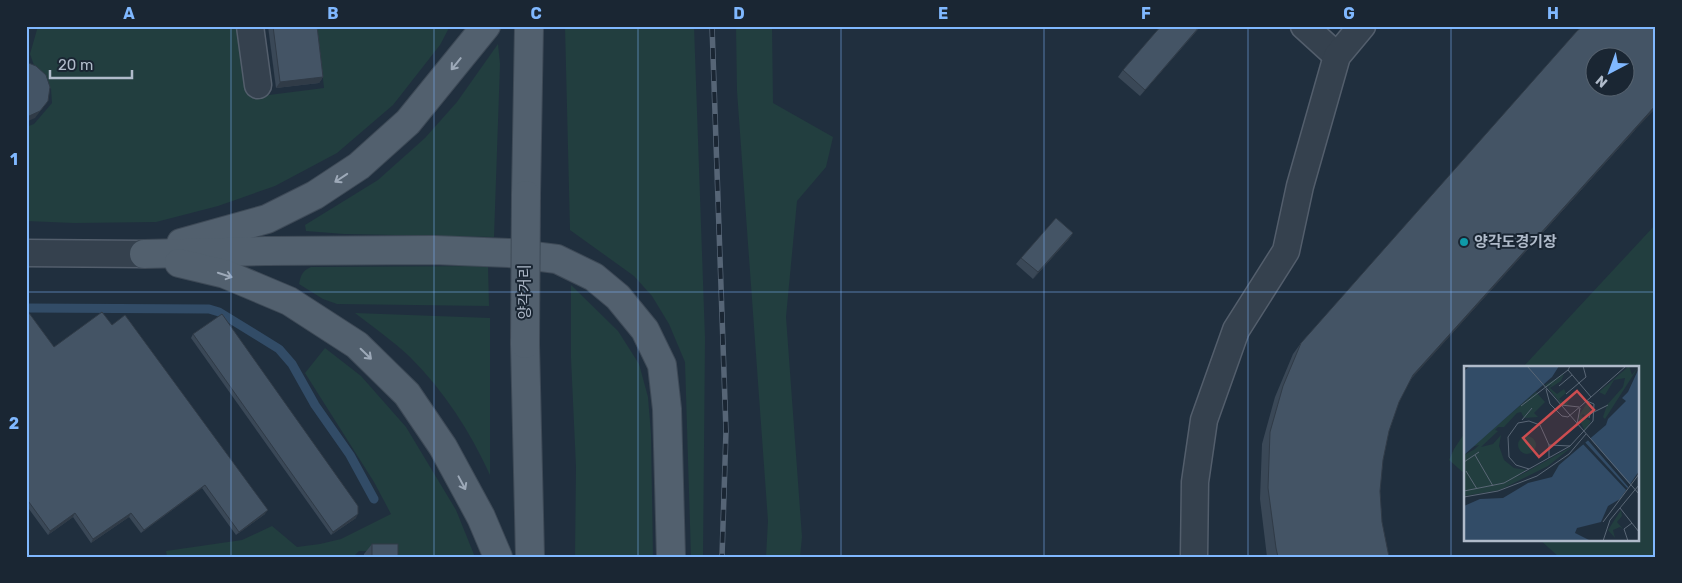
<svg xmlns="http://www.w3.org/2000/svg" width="1682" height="583" font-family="Rubik,'Noto Sans KR',sans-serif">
<rect width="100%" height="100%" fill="#202f3e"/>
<g fill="#223e3f">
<polygon points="38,26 238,26 250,94 269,95 324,88 317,26 450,26 440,45 393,105 337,153 275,186 218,206 156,222 74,223 26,221 26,127 34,124 52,103 51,89 35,68 30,54"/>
<polygon points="565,26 694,26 705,338 703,557 691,557 685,362 669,324 652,296 634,276 570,230"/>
<polygon points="736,26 772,26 773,103 833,137 826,167 797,201 786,317 802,537 800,557 766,557 768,521 737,91"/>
<polygon points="498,44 500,64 494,237 344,234 306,231 305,225 378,180 425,138 457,102"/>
<polygon points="1656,224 1656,557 1559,557 1539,539 1638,539 1638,367 1523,367"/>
<path d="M488 266 489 306 337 304 323 299 299 284C301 275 302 271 311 267Z"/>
<polygon points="571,285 618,331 639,364 648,397 651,434 653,557 575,557 576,467 571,358"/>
<path d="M355 313 490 318V475C470 431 444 391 410 357 393 341 373 327 355 313Z"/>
<polygon points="325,348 361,376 406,427 456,510 475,557 395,557 395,552 359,551 353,557 167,557 166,551 242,540 272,526 297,547 320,544 341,539 391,514 374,482 305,373"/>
<polygon points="1466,431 1466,475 1449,460 1454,449"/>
</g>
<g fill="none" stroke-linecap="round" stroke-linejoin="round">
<polyline stroke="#324c67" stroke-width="9" points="26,308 209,309 219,312 279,349 292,364 315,405 350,455 374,499"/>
<g stroke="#535e6c" stroke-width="29">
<g id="minor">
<polyline points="250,26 258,85"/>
<polyline points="1304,26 1337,56"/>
<polyline points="26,253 144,254"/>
<polyline points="1194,557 1195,482 1204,420 1236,330 1286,251 1300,186 1337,56 1362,26"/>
</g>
</g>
<g stroke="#3e4a57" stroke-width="30">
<g id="major">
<polyline points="526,195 529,26"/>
<polyline points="181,243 267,219 315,195 359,166 408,122 486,26"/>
<polyline points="144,254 266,251 434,250 509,253 557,259 594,277 618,297 645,330 662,365 667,409 671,557"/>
<polyline points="179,263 225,274 289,301 357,345 407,394 443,447 481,517 498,557"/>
<polyline points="525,344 530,557"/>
</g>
</g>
<use href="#minor" stroke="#35414e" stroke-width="26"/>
<use href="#major" stroke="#52606e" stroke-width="28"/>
<g stroke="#566576" stroke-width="5.5">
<polyline id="rail" points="712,26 726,431 722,557"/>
</g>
<use href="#rail" stroke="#1a2633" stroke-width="4" stroke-dasharray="11" stroke-linecap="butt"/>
<g stroke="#3e4a57" stroke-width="30" stroke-linecap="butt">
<polyline id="major-bridge" points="525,344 526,195"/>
</g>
<use href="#major-bridge" stroke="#52606e" stroke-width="28"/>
</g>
<g fill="#3a4857">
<polygon points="268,26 317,26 323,77 319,83 276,88"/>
<polygon points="1201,26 1140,96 1118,77 1123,70"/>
<polygon points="1636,129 1410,380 1399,402 1389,431 1383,460 1380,491 1382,522 1389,557 1267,557 1260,499 1262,444 1275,397 1293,354 1301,343"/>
<polygon points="1073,233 1068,240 1033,279 1016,264 1021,258"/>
<polygon points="26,316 54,347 112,325 265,514 236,535 202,488 141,533 129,517 91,543 73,517 48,535 26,505"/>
<polygon points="193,334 356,518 331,535 191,338"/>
<polygon points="372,544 398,557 364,557 364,554"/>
</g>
<g fill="#303b47">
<polygon points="1200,26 1201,26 1140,96 1145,90"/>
<polygon points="323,77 319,83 276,88 280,82"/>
<polygon points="48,101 35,118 26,122 26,116"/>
<polygon points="1656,105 1656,108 1636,129 1405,386 1413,375"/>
<polygon points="1073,233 1068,240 1033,279 1038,272"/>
<polygon points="205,485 202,488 141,533 144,530"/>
<polygon points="268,510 265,514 236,535 239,532"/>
<polygon points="75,513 73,517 48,535 50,531"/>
<polygon points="131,513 129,517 91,543 93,539"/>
<polygon points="358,514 356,518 331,535 333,532"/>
</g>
<g fill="#445465" stroke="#303b47" fill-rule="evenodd">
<polygon points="273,26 317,26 323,77 280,82"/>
<polygon points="1161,26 1200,26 1145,90 1123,70"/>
<path d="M1583 26H1656V105L1413 375 1399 402 1389 431 1383 460 1380 491 1382 522 1389 557H1278L1276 548 1268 488 1270 432 1283 386 1301 343 1577 31ZM1594 58H1624V88H1594Z"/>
<polygon points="26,62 36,66 46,75 50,87 48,101 40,111 27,117 26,116"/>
<polygon points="1056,218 1073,233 1038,272 1021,258"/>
<polygon points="102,312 112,325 125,315 268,510 239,532 205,485 144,530 131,513 93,539 75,513 50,531 26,498 26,316 29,313 54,347"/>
<polygon points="222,314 358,506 358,514 333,532 193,334"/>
<rect x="372" y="544" width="26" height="13"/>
</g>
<defs><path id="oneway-shaft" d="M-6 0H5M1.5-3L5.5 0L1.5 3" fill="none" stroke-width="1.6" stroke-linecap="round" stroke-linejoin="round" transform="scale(1.25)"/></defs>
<g stroke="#9da9b8">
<use href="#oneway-shaft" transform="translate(456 64) rotate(129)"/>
<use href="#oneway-shaft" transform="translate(341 178) rotate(146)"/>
<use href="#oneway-shaft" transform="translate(225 275) rotate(18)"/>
<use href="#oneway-shaft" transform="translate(366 354) rotate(44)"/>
<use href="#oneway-shaft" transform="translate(462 483) rotate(62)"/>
</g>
<path fill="none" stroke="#80b8ff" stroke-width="1" stroke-opacity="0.55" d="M231 26V557M434 26V557M638 26V557M841 26V557M1044 26V557M1248 26V557M1451 26V557M26 292H1656"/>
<circle fill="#0f9aa8" stroke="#1a2633" stroke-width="2" cx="1464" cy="242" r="5"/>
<g text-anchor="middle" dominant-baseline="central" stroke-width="4" stroke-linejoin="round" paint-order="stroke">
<g font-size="15" font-weight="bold" fill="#b0bbca" stroke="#1a2633" text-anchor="start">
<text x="1474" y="242">양각도경기장</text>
</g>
<g font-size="15" fill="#b0bbca" stroke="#1a2633">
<text transform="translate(525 292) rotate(-90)">양각거리</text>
</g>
</g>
<g transform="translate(1464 366)">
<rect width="175" height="175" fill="#202f3e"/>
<path d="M165 0 168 9 175 0 141 53 139 51 143 39 159 21 161 12 150 14 141 29 135 26ZM100 8 97 15 86 22 93 28 100 23 102 27 95 33 102 37 108 30 103 38 109 40 98 39 84 22 88 19 83 21 81 19ZM72 26 81 36 70 47 74 51 60 52 57 46 53 47 40 61H34L31 64 34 65 17 81 29 78 37 69 35 80 40 94 50 102 62 104 53 111 109 80 84 100 36 124 0 130V89L11 83 15 79 8 81ZM123 37 128 38 125 42 129 46 124 52 119 48 117 50 127 55 121 65 114 51ZM54 79a9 9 0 1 1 18 0a9 9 0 1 1-18 0ZM157 144 158 150 153 156 159 163 156 161 149 164 151 172 144 164Z" fill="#223e3f"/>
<path d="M6 0H95L88 11 0 89V5ZM175 2V105L156 133 144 140 137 156 113 162 111 167 127 175H0V140L16 133 39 132 64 117 88 111 95 99 142 59 144 53 162 35 158 32 164 26Z" fill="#324c67"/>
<path d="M124 70 168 121 166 123 122 72ZM119 74 165 124 164 126 117 76Z" fill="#202f3e"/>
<path fill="none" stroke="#5a6776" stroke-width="1" d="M63 0 175 128M106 0 104 4 127 31M95 20 108 9M82 23 86 38 98 50 104 51 118 39M102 28 122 11 119 0M97 39 115 41M118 39 162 0M57 40 104 4M125 52 126 48 144 39M58 54 68 42M113 58 116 42M85 79 106 80M11 89 29 120M0 96 15 86M65 103 52 99 45 91 44 71 54 57 65 55 76 59 85 79V92M2 105 13 123M0 125 40 117 106 80 129 55 130 38 123 35M0 131 34 125 73 110 105 88 122 68M156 142 175 166M139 156 175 108M139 175 146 154 175 119M164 175 160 163 168 157"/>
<path fill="#cc4d50" fill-opacity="0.15" stroke="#cc4d50" stroke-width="2.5" d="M113 25 130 44 75 91 59 72Z"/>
<rect width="175" height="175" fill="none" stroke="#b0bbca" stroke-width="2.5"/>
</g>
<rect width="1682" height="583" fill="none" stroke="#1a2633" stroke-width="55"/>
<g transform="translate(1610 72) rotate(221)"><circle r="24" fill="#1a2633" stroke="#56626f"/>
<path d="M0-4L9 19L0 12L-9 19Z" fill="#80b8ff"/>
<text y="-8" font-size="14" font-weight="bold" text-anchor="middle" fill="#b0bbca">N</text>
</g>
<path d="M50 70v8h82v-8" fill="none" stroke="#b0bbca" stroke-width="2.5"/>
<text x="58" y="70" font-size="15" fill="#b0bbca" stroke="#1a2633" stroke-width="4" paint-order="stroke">20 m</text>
<rect x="28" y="28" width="1626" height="528" fill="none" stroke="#80b8ff" stroke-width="2"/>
<g font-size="16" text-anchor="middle" font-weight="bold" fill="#80b8ff">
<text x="129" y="19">A</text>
<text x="333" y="19">B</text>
<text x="536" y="19">C</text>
<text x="739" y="19">D</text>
<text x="943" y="19">E</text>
<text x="1146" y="19">F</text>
<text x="1349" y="19">G</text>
<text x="1553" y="19">H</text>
<text x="14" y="165">1</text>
<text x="14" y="429">2</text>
</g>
</svg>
